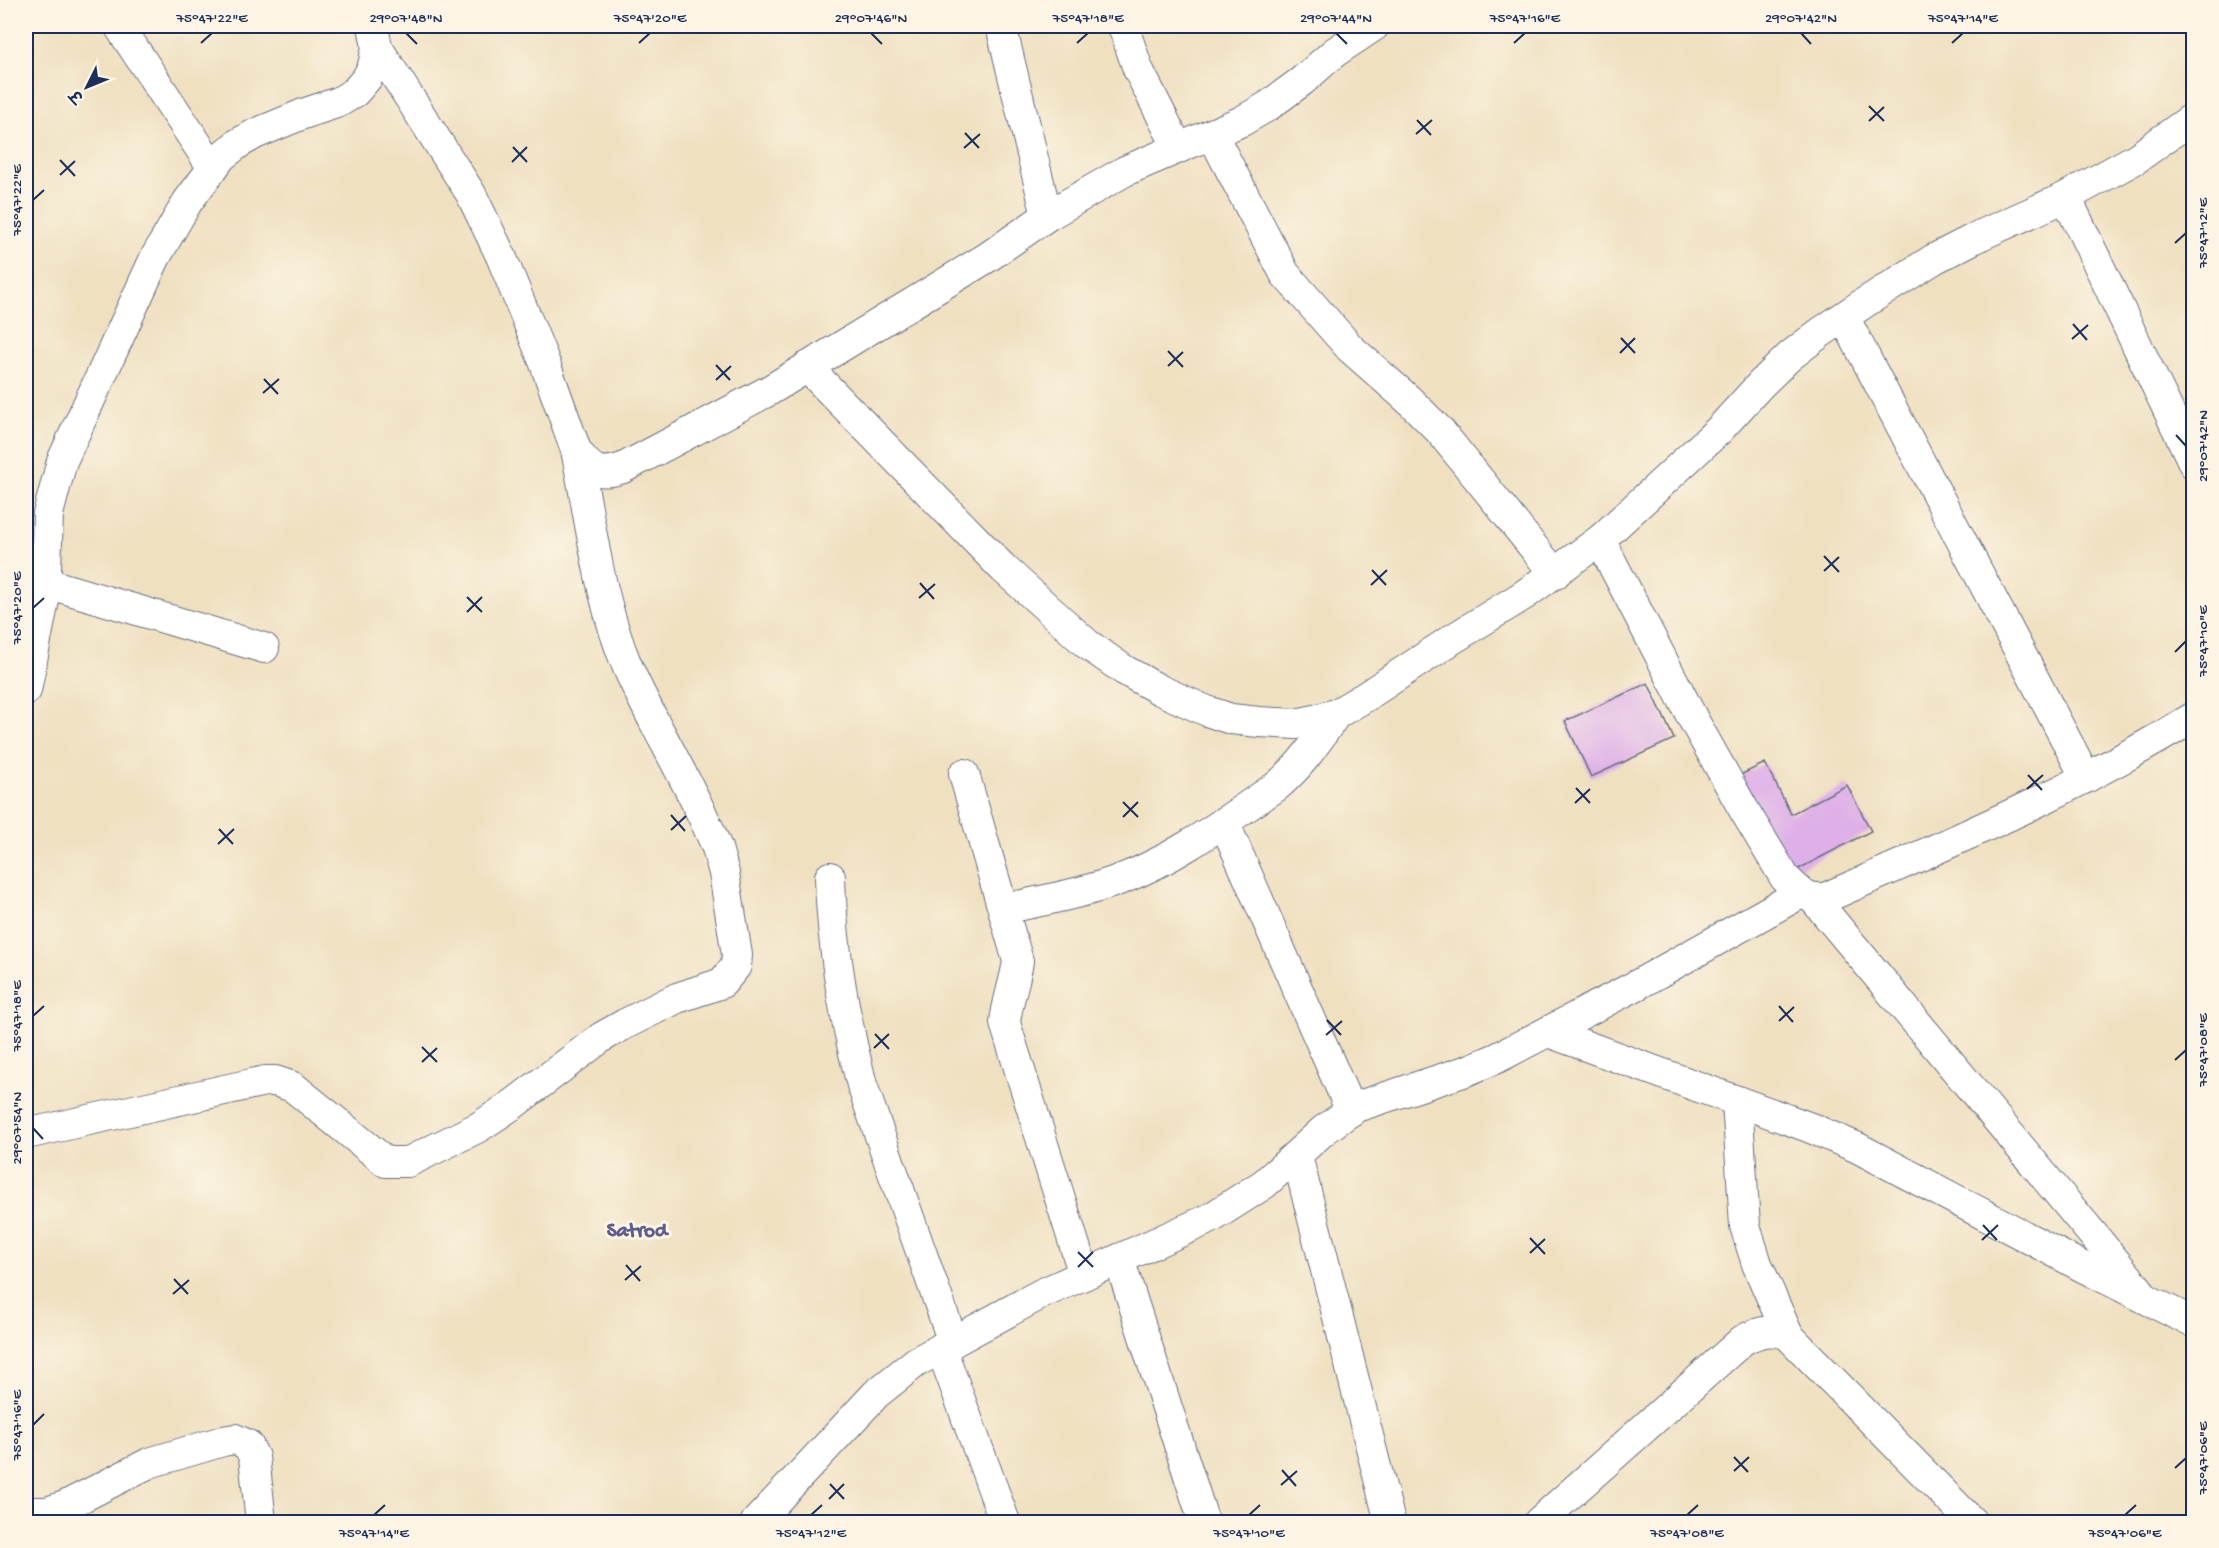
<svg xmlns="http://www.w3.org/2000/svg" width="2219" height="1548" font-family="'Gochi Hand','Playpen Sans Deva',sans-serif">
<rect width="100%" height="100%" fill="#fcf5e5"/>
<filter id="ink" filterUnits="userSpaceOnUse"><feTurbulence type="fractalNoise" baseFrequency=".0167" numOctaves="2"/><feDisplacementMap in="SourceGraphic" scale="12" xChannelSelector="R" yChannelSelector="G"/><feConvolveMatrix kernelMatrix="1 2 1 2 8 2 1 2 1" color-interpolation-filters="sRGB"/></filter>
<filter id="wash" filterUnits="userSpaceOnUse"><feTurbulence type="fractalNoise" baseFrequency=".008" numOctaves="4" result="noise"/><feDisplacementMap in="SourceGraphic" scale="24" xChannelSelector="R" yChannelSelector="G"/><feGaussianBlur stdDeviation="1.35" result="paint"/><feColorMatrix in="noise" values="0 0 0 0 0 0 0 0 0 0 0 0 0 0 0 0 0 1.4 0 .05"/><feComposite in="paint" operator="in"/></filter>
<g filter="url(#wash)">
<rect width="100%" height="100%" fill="#efe0c0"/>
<g id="blocks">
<g fill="#deb0e7">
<polygon points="1648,683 1674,739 1591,777 1565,721"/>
<polygon points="1765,763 1791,814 1847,785 1871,831 1789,874 1738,776"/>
</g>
</g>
</g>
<g filter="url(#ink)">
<use href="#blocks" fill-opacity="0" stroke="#656d80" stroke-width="1.5"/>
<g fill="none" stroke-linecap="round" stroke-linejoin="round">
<g stroke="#656d80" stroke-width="32">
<g id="minor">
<polyline points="119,26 213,168"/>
<polyline points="1001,26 1047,216"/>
<polyline points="1123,26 1138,69 1178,148"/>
<path d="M377 47 471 194 501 256 544 361 576 450C591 471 599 476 623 468L770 390 988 257 1047 216 1125 171 1242 121 1268 106 1302 81 1335 52 1374 26"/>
<polyline points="1212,134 1285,274 1350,348 1410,401 1440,431 1555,574"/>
<polyline points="2066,197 2194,464"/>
<polyline points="1844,317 2086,778"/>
<polyline points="807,367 1004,569 1087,644 1124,670 1160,690 1207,711 1231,719 1259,722 1296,724 1315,720 1336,714 1365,697 1451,640 1524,595 1600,540 1719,430 1761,384 1790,356 1820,333 1864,303 1934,259 1981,235 2066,197 2137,158 2194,117"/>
<path d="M1600 540 1693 719 1744 810 1785 878 1801 893 1813 898H1825C1950 843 2077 789 2194 717"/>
<polyline points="26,577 264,648"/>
<polyline points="26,690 45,595 48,514 62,461 155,258 188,201 222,156 239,143 255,134 303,114 339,102 355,92 367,78 373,66 377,47 373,26"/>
<path d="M964 774 1018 961C1015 982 1007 1002 1005 1023L1084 1275"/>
<polyline points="1224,822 1351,1111"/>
<path d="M830 877C832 947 844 1017 862 1085L953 1342"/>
<polyline points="1813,898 2139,1290"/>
<path d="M1004 909C1044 900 1086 893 1124 878 1180 856 1228 819 1277 786 1302 765 1318 740 1336 714"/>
<polyline points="1548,1032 1811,1128 1858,1148 2081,1266 2194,1323"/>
<polyline points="1737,1101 1745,1226 1757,1264 1788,1335"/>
<path d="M26 1134 265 1081H275L293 1087 386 1162H408L479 1127 512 1105 602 1037 625 1024 677 998 722 983 736 966 737 955 724 873 717 848C692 786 655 729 628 668 599 600 591 522 576 450"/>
<polyline points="1297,1156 1390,1522"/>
<polyline points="1119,1259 1204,1522"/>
<polyline points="941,1348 1005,1522"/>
<polyline points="26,1512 47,1512 65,1506 149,1463 223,1441 235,1439 248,1445 254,1457 261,1522"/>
<polyline points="756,1522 876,1394 916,1362 1041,1294 1211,1218 1264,1184 1324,1130 1356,1107 1466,1071 1497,1058 1637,985 1801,893"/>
<path d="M1539 1522 1743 1340C1758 1332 1771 1328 1788 1335L1972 1522"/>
</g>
</g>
<use href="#minor" stroke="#fff" stroke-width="30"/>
</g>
</g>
<path fill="none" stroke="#1b2f5e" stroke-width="2" d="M406 33 417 44M871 33 882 44M1336 33 1347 44M1801 33 1811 44M201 43 212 33M639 43 650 33M1077 43 1088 33M1514 43 1525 33M1952 43 1963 33M1869 106 1884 121M1417 120 1431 135M1869 121 1884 107M965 133 979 148M1416 134 1432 120M513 147 527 162M964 148 980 134M60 160 75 176M512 162 527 147M60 175 75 161M33 200 44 190M2175 243 2186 233M2073 324 2087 340M1621 338 1635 353M2072 339 2088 325M1168 351 1183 367M1620 353 1635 338M716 365 730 380M1168 366 1183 352M264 379 278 394M716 380 731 366M263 393 279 379M2176 435 2186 446M1824 556 1839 572M1372 570 1386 585M1824 571 1839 557M920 583 934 599M1371 585 1387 570M467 597 482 612M919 598 935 584M33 608 44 598M467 612 482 597M2175 652 2186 641M2028 775 2042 790M1576 788 1590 803M2027 789 2043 775M1123 802 1138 817M1575 803 1590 789M671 815 685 831M1123 817 1138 802M219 829 233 844M671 830 686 816M218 844 234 829M1779 1006 1793 1022M33 1016 44 1006M1327 1020 1341 1035M1779 1021 1794 1007M875 1034 889 1049M1326 1035 1342 1021M422 1047 437 1062M874 1048 889 1034M2175 1060 2186 1050M422 1062 437 1048M33 1128 43 1139M1983 1225 1997 1240M1530 1238 1545 1254M1982 1240 1998 1225M1078 1252 1093 1267M1530 1253 1545 1239M626 1265 640 1281M1078 1267 1093 1252M174 1279 188 1294M625 1280 641 1266M173 1294 189 1280M33 1425 44 1414M1734 1457 1748 1472M2175 1468 2186 1458M1282 1470 1296 1486M1734 1471 1749 1457M830 1484 844 1499M1281 1485 1297 1471M829 1499 844 1484M374 1515 385 1505M811 1515 822 1505M1249 1515 1260 1505M1687 1515 1698 1505M2125 1515 2136 1505"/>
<g text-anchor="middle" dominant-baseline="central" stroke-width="6" stroke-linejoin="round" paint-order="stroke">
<g font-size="21" font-weight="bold" fill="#5f5c8e" stroke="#fcf5e5">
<text x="637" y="1232">Satrod</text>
</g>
</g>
<rect width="2219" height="1548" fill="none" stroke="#fcf5e5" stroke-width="66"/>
<g transform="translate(87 87) rotate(227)" stroke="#fcf5e5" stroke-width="4.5" paint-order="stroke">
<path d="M0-4.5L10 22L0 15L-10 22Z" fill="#1b2f5e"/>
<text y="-9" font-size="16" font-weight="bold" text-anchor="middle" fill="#1b2f5e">उ</text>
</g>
<rect x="33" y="33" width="2153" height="1482" fill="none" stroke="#1b2f5e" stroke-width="2"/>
<g font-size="15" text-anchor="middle" fill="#1b2f5e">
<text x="212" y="22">75°47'22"E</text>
<text x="406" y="22">29°07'48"N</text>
<text x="650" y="22">75°47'20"E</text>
<text x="871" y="22">29°07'46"N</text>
<text x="1088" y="22">75°47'18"E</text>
<text x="1336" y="22">29°07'44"N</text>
<text x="1525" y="22">75°47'16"E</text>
<text x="1801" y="22">29°07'42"N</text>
<text x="1963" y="22">75°47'14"E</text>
<text transform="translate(16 200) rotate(-90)" y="5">75°47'22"E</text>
<text transform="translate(2202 233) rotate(-90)" y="5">75°47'12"E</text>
<text transform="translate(2202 446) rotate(-90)" y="5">29°07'42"N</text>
<text transform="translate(16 608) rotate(-90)" y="5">75°47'20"E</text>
<text transform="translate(2202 641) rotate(-90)" y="5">75°47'10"E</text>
<text transform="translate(16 1016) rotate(-90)" y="5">75°47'18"E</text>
<text transform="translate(2202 1050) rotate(-90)" y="5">75°47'08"E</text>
<text transform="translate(16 1128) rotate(-90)" y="5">29°07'54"N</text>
<text transform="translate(16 1425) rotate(-90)" y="5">75°47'16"E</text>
<text transform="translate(2202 1458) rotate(-90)" y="5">75°47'06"E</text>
<text x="374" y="1537">75°47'14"E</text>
<text x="811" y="1537">75°47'12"E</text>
<text x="1249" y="1537">75°47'10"E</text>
<text x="1687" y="1537">75°47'08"E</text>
<text x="2125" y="1537">75°47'06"E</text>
</g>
</svg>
